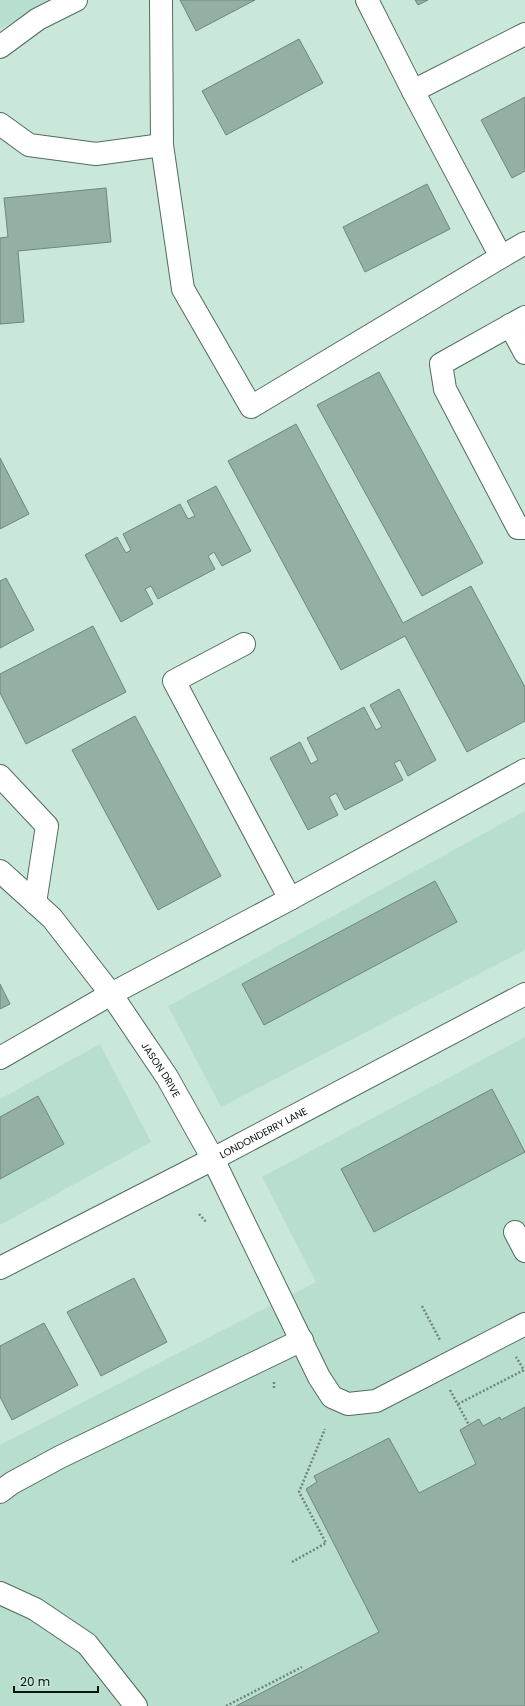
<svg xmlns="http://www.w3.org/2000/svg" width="525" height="1706" font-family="Poppins,sans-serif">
<rect width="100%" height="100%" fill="#cae8da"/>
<g fill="#b8dece">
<polygon points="0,0 54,0 0,29"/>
<polygon points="525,811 525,950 221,1107 168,1006"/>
<polygon points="525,1037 525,1706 0,1706 0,1445 316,1282 262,1177"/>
<polygon points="100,1044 151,1142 0,1225 0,1099"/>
</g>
<g fill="#93b0a3" stroke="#6d887c">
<polygon points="180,0 255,0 196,31"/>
<polygon points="415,0 428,0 418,5"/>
<polygon points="299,39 323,83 226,135 202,91"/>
<polygon points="525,97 525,171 512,178 481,120"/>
<polygon points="427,184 450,229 365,272 343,227"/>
<polygon points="106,188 111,242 18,251 24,322 0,324 0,238 8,237 4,198"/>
<polygon points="379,372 483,563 422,596 317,405"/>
<polygon points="296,424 403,623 471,586 525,687 525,721 467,752 405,636 341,670 228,461"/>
<polygon points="0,458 29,514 0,529"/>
<polygon points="216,486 251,551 222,566 214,552 208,556 215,569 158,599 151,586 145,589 153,604 121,622 85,555 117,537 126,553 131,550 123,534 180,504 188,519 195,516 187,501"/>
<polygon points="6,578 34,630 0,648 0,581"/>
<polygon points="93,626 126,692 26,744 0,693 0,674"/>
<polygon points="399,689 436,760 408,776 400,760 394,763 403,780 345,810 336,793 329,797 338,815 308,830 270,758 300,742 311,764 318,760 307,738 364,707 376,730 382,727 370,705"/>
<polygon points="135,716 221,876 158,910 72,750"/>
<polygon points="435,881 457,922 264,1025 242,984"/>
<polygon points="0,984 10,1004 0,1009"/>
<polygon points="492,1089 525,1152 374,1232 341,1169"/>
<polygon points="38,1096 64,1144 0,1179 0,1117"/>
<polygon points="134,1278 167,1342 101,1376 67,1312"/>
<polygon points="44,1323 78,1385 12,1420 0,1397 0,1346"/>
<polygon points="525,1407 525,1706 236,1706 379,1632 306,1489 317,1482 314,1476 389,1438 419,1493 476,1464 460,1430 479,1419 483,1426 500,1417 501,1420"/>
</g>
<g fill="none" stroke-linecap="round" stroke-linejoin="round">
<g stroke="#516b60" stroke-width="24">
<g id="minor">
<polyline points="161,0 162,145 183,289 251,407 501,257 413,91 367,0"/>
<polyline points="0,47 38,19 76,0"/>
<polyline points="413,91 525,34"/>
<polyline points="0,124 29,145 96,154 162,145"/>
<polyline points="501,257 525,243"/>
<polyline points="525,317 441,364 445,389 518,528 525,528"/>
<polyline points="510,325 525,353"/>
<polyline points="244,644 174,681 290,899"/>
<polyline points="0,776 47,826 35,903"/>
<path id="s1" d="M0 871 52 918 111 994 167 1077 213 1159 319 1377 332 1397 348 1404 376 1401 525 1324"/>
<polyline points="0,1058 111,994 290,899 525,770"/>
<polyline points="515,1232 525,1251"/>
<path id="s2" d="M0 1268 213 1159 525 994"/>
<polyline points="0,1492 12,1483 60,1457 302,1340"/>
<polyline points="0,1593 35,1609 87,1644 136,1706"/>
</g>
</g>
<g stroke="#70857b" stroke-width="2.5" stroke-dasharray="2 2" stroke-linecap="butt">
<polyline points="199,1214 207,1223"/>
<polyline points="422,1306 440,1340"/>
<polyline points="274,1382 274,1390"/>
<polyline points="450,1390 469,1425"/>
<polyline points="458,1404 524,1370 516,1357"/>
<polyline points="292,1562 326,1543 299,1492 325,1429"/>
<polyline points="226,1706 302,1667"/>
</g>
<use href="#minor" stroke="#fff" stroke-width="22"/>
</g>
<g text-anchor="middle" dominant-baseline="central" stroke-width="4" stroke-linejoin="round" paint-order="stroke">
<g font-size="10" fill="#08120e" stroke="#cae8da">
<text stroke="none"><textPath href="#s1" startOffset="257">JASON DRIVE</textPath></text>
<text stroke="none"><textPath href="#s2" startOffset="296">LONDONDERRY LANE</textPath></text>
</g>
</g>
<path d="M14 1686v6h84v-6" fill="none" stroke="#08120e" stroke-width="2"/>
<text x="20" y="1686" font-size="12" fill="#08120e" stroke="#cae8da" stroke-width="3" paint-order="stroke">20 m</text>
</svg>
